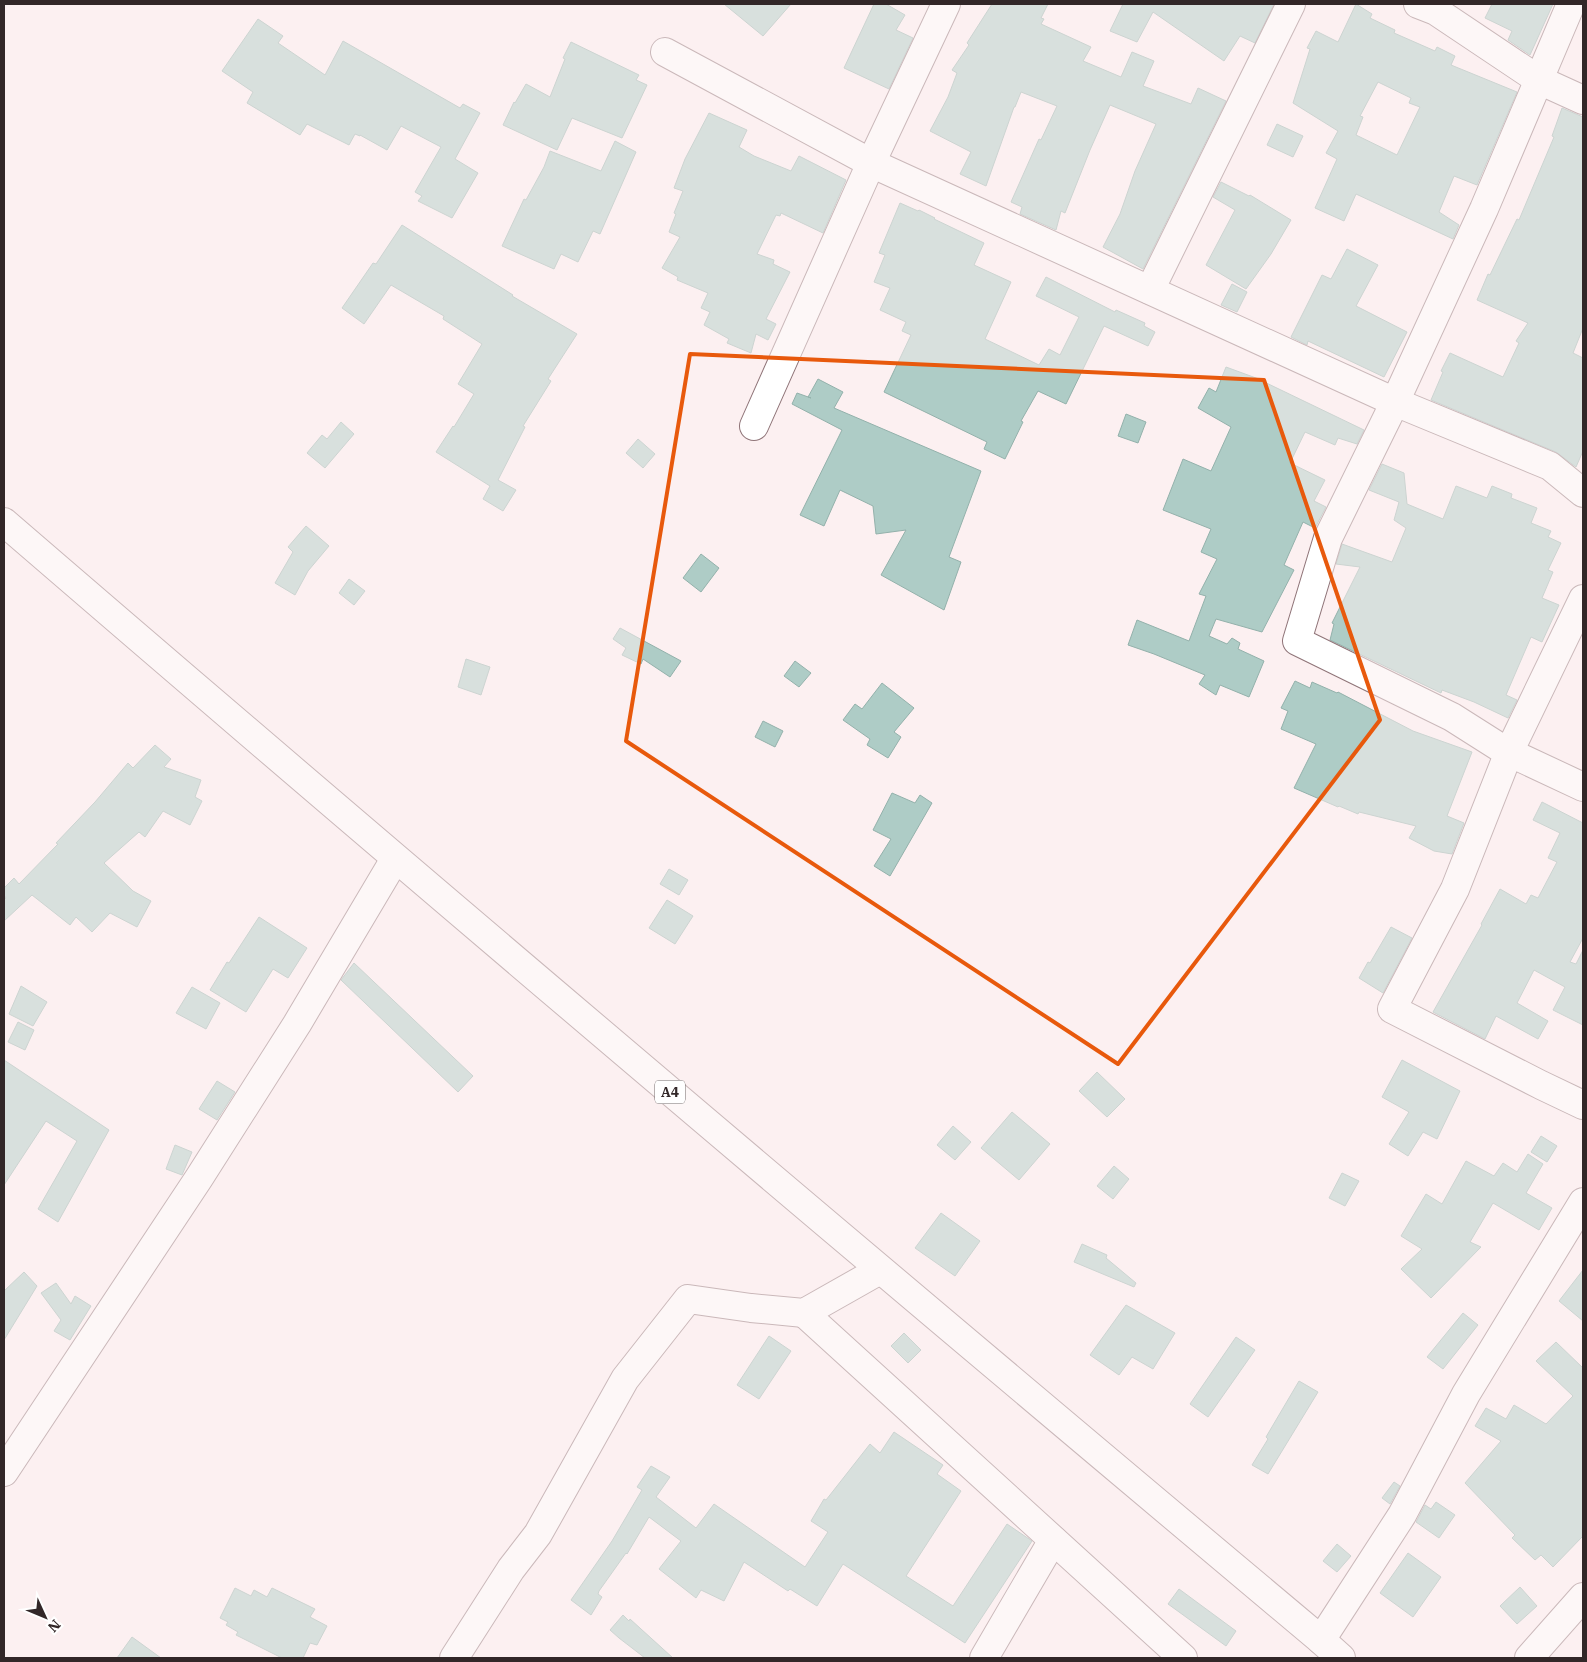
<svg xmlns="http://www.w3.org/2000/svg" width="1587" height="1662" font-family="'IBM Plex Serif',serif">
<rect width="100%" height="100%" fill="#fcf0f1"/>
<g fill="#aeccc6" stroke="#93b1ab" fill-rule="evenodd">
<polygon points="724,4 791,4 763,36"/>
<polygon points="874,4 886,4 905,15 896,30 913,38 889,89 844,68"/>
<polygon points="992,4 1048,4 1041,18 1044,19 1041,24 1091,47 1083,61 1121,77 1132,52 1154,61 1143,86 1191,104 1198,88 1226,101 1143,269 1103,247 1120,214 1135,171 1156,124 1110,105 1090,150 1065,213 1061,211 1056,230 1020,214 1022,207 1011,202 1039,139 1041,140 1057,106 1021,92 1015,107 1014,107 986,186 960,174 971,152 930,131 948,97 957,73 952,70 969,45 967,43"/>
<polygon points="1123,4 1274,4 1255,43 1240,36 1224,61 1153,12 1137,42 1110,31"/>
<path d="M1356 4 1372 14 1370 18 1395 30 1394 33 1435 51 1437 47 1455 56 1451 65 1517 92 1477 185 1454 176 1439 212 1459 225 1453 239 1356 194 1344 221 1315 208 1337 159 1326 153 1338 131 1293 103 1310 49 1307 48 1316 31 1338 42ZM1378 82 1411 98 1409 103 1420 107 1397 155 1356 135 1363 117 1360 116Z"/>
<polygon points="1492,4 1553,4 1530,55 1508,40 1512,31 1485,18"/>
<polygon points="258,19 283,36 278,43 325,75 343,41 460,108 463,104 480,113 455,159 478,173 452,218 418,201 422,196 415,192 441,147 401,126 387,150 360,135 360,136 355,134 349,145 307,124 300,135 247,103 253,92 222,71"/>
<polygon points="571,42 639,75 636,80 647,85 622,138 572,118 557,150 503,125 514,102 515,103 526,84 550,97 565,59 563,58"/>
<polygon points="1562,108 1583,117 1583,328 1573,353 1583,358 1583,451 1576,467 1556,452 1431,400 1443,372 1441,371 1450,353 1503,377 1519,343 1516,341 1528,323 1477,300 1488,274 1490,275 1517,219 1519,220 1554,137 1552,136"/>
<polygon points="709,113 747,130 739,147 754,156 791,171 799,156 846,180 823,233 781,213 780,216 776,215 757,254 774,260 773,264 790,272 766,319 776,324 768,340 756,334 751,353 727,343 729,339 704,325 710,312 701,308 708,293 677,280 678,277 662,268 680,237 669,232 676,214 674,213 683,191 674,188 685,159"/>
<polygon points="1277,124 1303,136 1293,157 1267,145"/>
<polygon points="615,141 636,152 600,234 593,231 578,262 561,254 554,269 502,246 524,199 526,200 544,167 550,151 601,171"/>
<polygon points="1221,182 1249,196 1250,195 1291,220 1271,254 1246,289 1206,265 1235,210 1213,197"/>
<polygon points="900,203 918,211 919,210 935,218 934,219 984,243 974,265 1011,282 985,339 1039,365 1049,349 1060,355 1079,317 1036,296 1046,277 1115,312 1116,310 1145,323 1144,326 1155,332 1148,346 1104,326 1066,404 1038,391 1021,421 1023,422 1005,459 984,449 987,442 884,392 911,335 902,331 906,322 880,310 890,288 874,282 885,255 879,253"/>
<polygon points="402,225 513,295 512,296 577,334 548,379 551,381 523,426 525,427 498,480 516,490 503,511 483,499 490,486 436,452 453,426 454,427 474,394 458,384 482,344 443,319 444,316 391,285 364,324 342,308 373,263 376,264"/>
<polygon points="1347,249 1378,265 1356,306 1407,332 1384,377 1308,341 1307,345 1291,337 1322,275 1331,279"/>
<polygon points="1232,284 1247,292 1237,312 1221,305"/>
<polygon points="1226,367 1256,378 1364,430 1357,444 1338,438 1335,445 1305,432 1290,463 1325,480 1314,501 1326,507 1315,528 1303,522 1284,565 1294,570 1262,632 1216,619 1209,636 1227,644 1232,638 1240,643 1238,649 1264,661 1249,697 1220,685 1216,695 1199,684 1205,675 1154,654 1128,645 1137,620 1189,641 1206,596 1199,594 1217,559 1201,552 1211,529 1163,510 1183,459 1211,471 1231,427 1198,408 1209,388 1216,392"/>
<polygon points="818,379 843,392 834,408 981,471 949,557 961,562 944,610 881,575 906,530 876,534 873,506 840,490 824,526 800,515 842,430 792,404 797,393 811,398 808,397"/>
<polygon points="1126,414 1146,422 1138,443 1118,436"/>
<polygon points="341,422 354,434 325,468 307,453 322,435 327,439"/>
<polygon points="638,439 655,454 643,468 626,453"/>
<polygon points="1382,464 1404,473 1407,504 1443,519 1456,486 1487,498 1492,486 1512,494 1511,498 1537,508 1531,523 1551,531 1548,537 1561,543 1548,570 1553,572 1542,598 1559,605 1542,642 1531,637 1506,695 1517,700 1508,718 1474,702 1442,690 1441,693 1330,640 1334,624 1332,623 1360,567 1336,564 1342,544 1392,562 1406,528 1394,520 1399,502 1369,490"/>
<polygon points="306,526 329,546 308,571 295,595 275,583 293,552 288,547"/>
<polygon points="701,554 719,568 701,592 683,578"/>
<polygon points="349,579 365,591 354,605 339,593"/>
<polygon points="620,628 681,661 670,677 643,659 641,664 622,655 626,648 613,639"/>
<polygon points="466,659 490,667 481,695 458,687"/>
<polygon points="795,661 811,673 799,687 784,676"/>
<polygon points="1295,681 1310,688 1312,682 1337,693 1338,692 1413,731 1472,752 1447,816 1464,823 1452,854 1434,851 1409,838 1416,826 1359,812 1358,814 1339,806 1338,807 1294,788 1316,744 1281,729 1288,711 1281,708"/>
<polygon points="882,683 914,708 894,732 901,737 888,758 867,745 870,739 843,720 855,704 862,709"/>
<polygon points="763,721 783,731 775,747 755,737"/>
<polygon points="155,745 171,759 164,767 201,780 195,797 202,801 190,825 163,811 145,837 139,832 104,863 133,891 151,901 137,927 110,913 92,932 76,917 70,925 32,895 4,921 4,900 6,898 4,895 4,888 14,878 19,884 58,844 56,843 95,802 128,763 133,768"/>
<polygon points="892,793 915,803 920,795 932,803 890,876 874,866 891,839 873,830"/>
<polygon points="1542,802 1583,823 1583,938 1570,962 1576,964 1583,950 1583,1025 1553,1010 1565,987 1534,970 1517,1003 1548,1021 1538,1039 1496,1016 1485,1039 1433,1012 1482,925 1481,924 1500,889 1526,904 1531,895 1538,898 1557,862 1548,858 1560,833 1533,820"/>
<polygon points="669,869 688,880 679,895 660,884"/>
<polygon points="667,900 693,916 675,944 649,928"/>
<polygon points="259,917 307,948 288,978 273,969 246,1012 210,990 227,962 229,963"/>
<polygon points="1391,927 1412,938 1383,993 1359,978 1368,962 1370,963"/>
<polygon points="354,963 473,1076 458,1092 341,980"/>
<polygon points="21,986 47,1002 33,1026 9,1014"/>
<polygon points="192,987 220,1003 206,1029 176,1013"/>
<polygon points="18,1022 34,1030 25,1050 8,1042"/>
<polygon points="4,1060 109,1130 58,1222 38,1209 77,1141 46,1121 4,1185"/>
<polygon points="1402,1060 1460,1091 1437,1139 1423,1132 1408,1156 1389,1144 1409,1112 1382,1097"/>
<polygon points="1097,1072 1125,1099 1107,1117 1079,1091"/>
<polygon points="217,1081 235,1092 217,1120 199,1109"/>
<polygon points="1012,1112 1050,1144 1019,1180 981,1148"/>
<polygon points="953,1126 971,1142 955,1160 937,1145"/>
<polygon points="1541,1136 1557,1146 1547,1162 1531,1152"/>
<polygon points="175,1145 192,1152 182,1175 166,1169"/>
<polygon points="1528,1154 1543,1164 1526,1193 1552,1208 1539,1230 1493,1203 1470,1242 1481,1247 1431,1298 1401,1269 1422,1249 1401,1236 1426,1194 1442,1204 1466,1161 1494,1176 1503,1163 1517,1172"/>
<polygon points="1114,1166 1129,1179 1113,1199 1097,1186"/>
<polygon points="1342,1173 1359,1181 1345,1206 1329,1198"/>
<polygon points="941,1213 980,1241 955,1276 915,1248"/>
<polygon points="1082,1244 1107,1255 1106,1258 1136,1283 1134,1287 1074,1262"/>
<polygon points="1583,1270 1583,1321 1559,1301"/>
<polygon points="24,1272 37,1286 4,1340 4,1291"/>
<polygon points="56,1283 71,1304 75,1296 91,1306 70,1340 54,1331 61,1320 41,1293"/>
<polygon points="1126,1305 1175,1333 1153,1369 1132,1357 1119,1375 1090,1355"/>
<polygon points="1463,1313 1478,1325 1443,1369 1427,1357"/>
<polygon points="904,1333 921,1350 908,1363 891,1346"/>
<polygon points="769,1336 791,1351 759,1399 737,1385"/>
<polygon points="1236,1337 1255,1350 1208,1417 1190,1404"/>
<polygon points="1556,1342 1583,1368 1583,1536 1553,1567 1541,1555 1535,1560 1512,1538 1515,1535 1465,1483 1501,1441 1475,1426 1486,1408 1506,1419 1514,1405 1546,1424 1573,1396 1536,1361"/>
<polygon points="1299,1381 1318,1392 1268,1474 1252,1465 1268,1439 1266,1437"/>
<polygon points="894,1432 943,1465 937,1474 961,1491 906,1576 953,1606 1007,1524 1032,1541 965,1643 843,1564 817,1606 790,1589 788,1591 744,1562 724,1601 701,1590 696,1598 659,1569 681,1541 649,1517 627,1554 626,1553 599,1591 598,1594 602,1597 591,1615 571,1600 612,1541 642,1490 637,1487 651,1466 670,1477 656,1497 696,1528 714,1504 805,1567 828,1532 811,1521 824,1499 826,1500 870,1444 880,1453"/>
<polygon points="1394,1482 1400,1486 1390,1504 1382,1498"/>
<polygon points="1436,1502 1455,1515 1439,1538 1416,1522 1425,1505 1431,1509"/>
<polygon points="1337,1544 1351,1556 1337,1572 1323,1561"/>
<polygon points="1408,1553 1441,1577 1413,1617 1380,1593"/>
<polygon points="1520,1587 1537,1606 1517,1624 1500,1606"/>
<polygon points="235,1588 251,1596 254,1590 267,1597 272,1588 315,1609 310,1617 327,1626 317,1645 310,1643 303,1658 282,1658 236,1635 238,1632 226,1625 228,1622 220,1618"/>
<polygon points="1179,1589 1236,1631 1226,1646 1168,1604"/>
<polygon points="623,1615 629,1621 630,1619 673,1658 645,1658 619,1638 610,1630"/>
<polygon points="132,1637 161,1658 117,1658"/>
</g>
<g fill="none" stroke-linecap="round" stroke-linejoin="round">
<g stroke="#8f7478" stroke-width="30">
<g id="minor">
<polyline points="1418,4 1436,11 1539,80 1583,100"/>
<polyline points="1571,4 1484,209 1395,402 1328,538 1297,641 1452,717 1504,750 1583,787"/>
<polyline points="665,52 871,163 1395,402 1550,466 1583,493"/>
<polyline points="1150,290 1291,4"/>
<polyline points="754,426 871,163 946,4"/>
<polyline points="1583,599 1509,752 1455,889 1392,1009 1541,1085 1583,1105"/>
<polyline points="804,1313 1183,1658"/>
<polyline points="4,1472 199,1178 297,1024 395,859"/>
<polyline points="1321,1640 1402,1515 1466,1394 1583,1202"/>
<polyline points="454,1658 511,1569 538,1534 625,1379 688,1299 751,1308 804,1313 880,1270"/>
<polyline points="984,1658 1053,1540"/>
<polyline points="1529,1658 1583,1597"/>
</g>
</g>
<g stroke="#8f7478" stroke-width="30">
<path id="highway" d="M4 522C440 898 880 1270 1321 1640L1341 1658"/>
</g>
<use href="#minor" stroke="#fff" stroke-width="28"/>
<use href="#highway" stroke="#fff" stroke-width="28"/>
</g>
<path d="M0 0H1587V1662H0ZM690 354 1264 380 1380 720 1118 1064 626 741Z" fill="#fcf0f1" fill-opacity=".55" fill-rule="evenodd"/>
<path fill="none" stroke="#e8590c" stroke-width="4" stroke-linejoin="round" d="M690 354 1264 380 1380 720 1118 1064 626 741Z"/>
<g text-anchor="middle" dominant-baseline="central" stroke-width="4" stroke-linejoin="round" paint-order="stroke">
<rect fill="#fff" stroke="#706868" stroke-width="1" x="655" y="1080.5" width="30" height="23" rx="4"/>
<g font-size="14" font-weight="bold" fill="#322728">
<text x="670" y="1092">A4</text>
</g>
</g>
<rect width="1587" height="1662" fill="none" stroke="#322728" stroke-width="10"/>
<g transform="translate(45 1617) rotate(134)" stroke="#ffffff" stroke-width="4" paint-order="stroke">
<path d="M0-4L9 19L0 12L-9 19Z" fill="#322728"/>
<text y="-8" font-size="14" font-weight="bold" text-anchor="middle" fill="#322728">N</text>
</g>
</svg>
